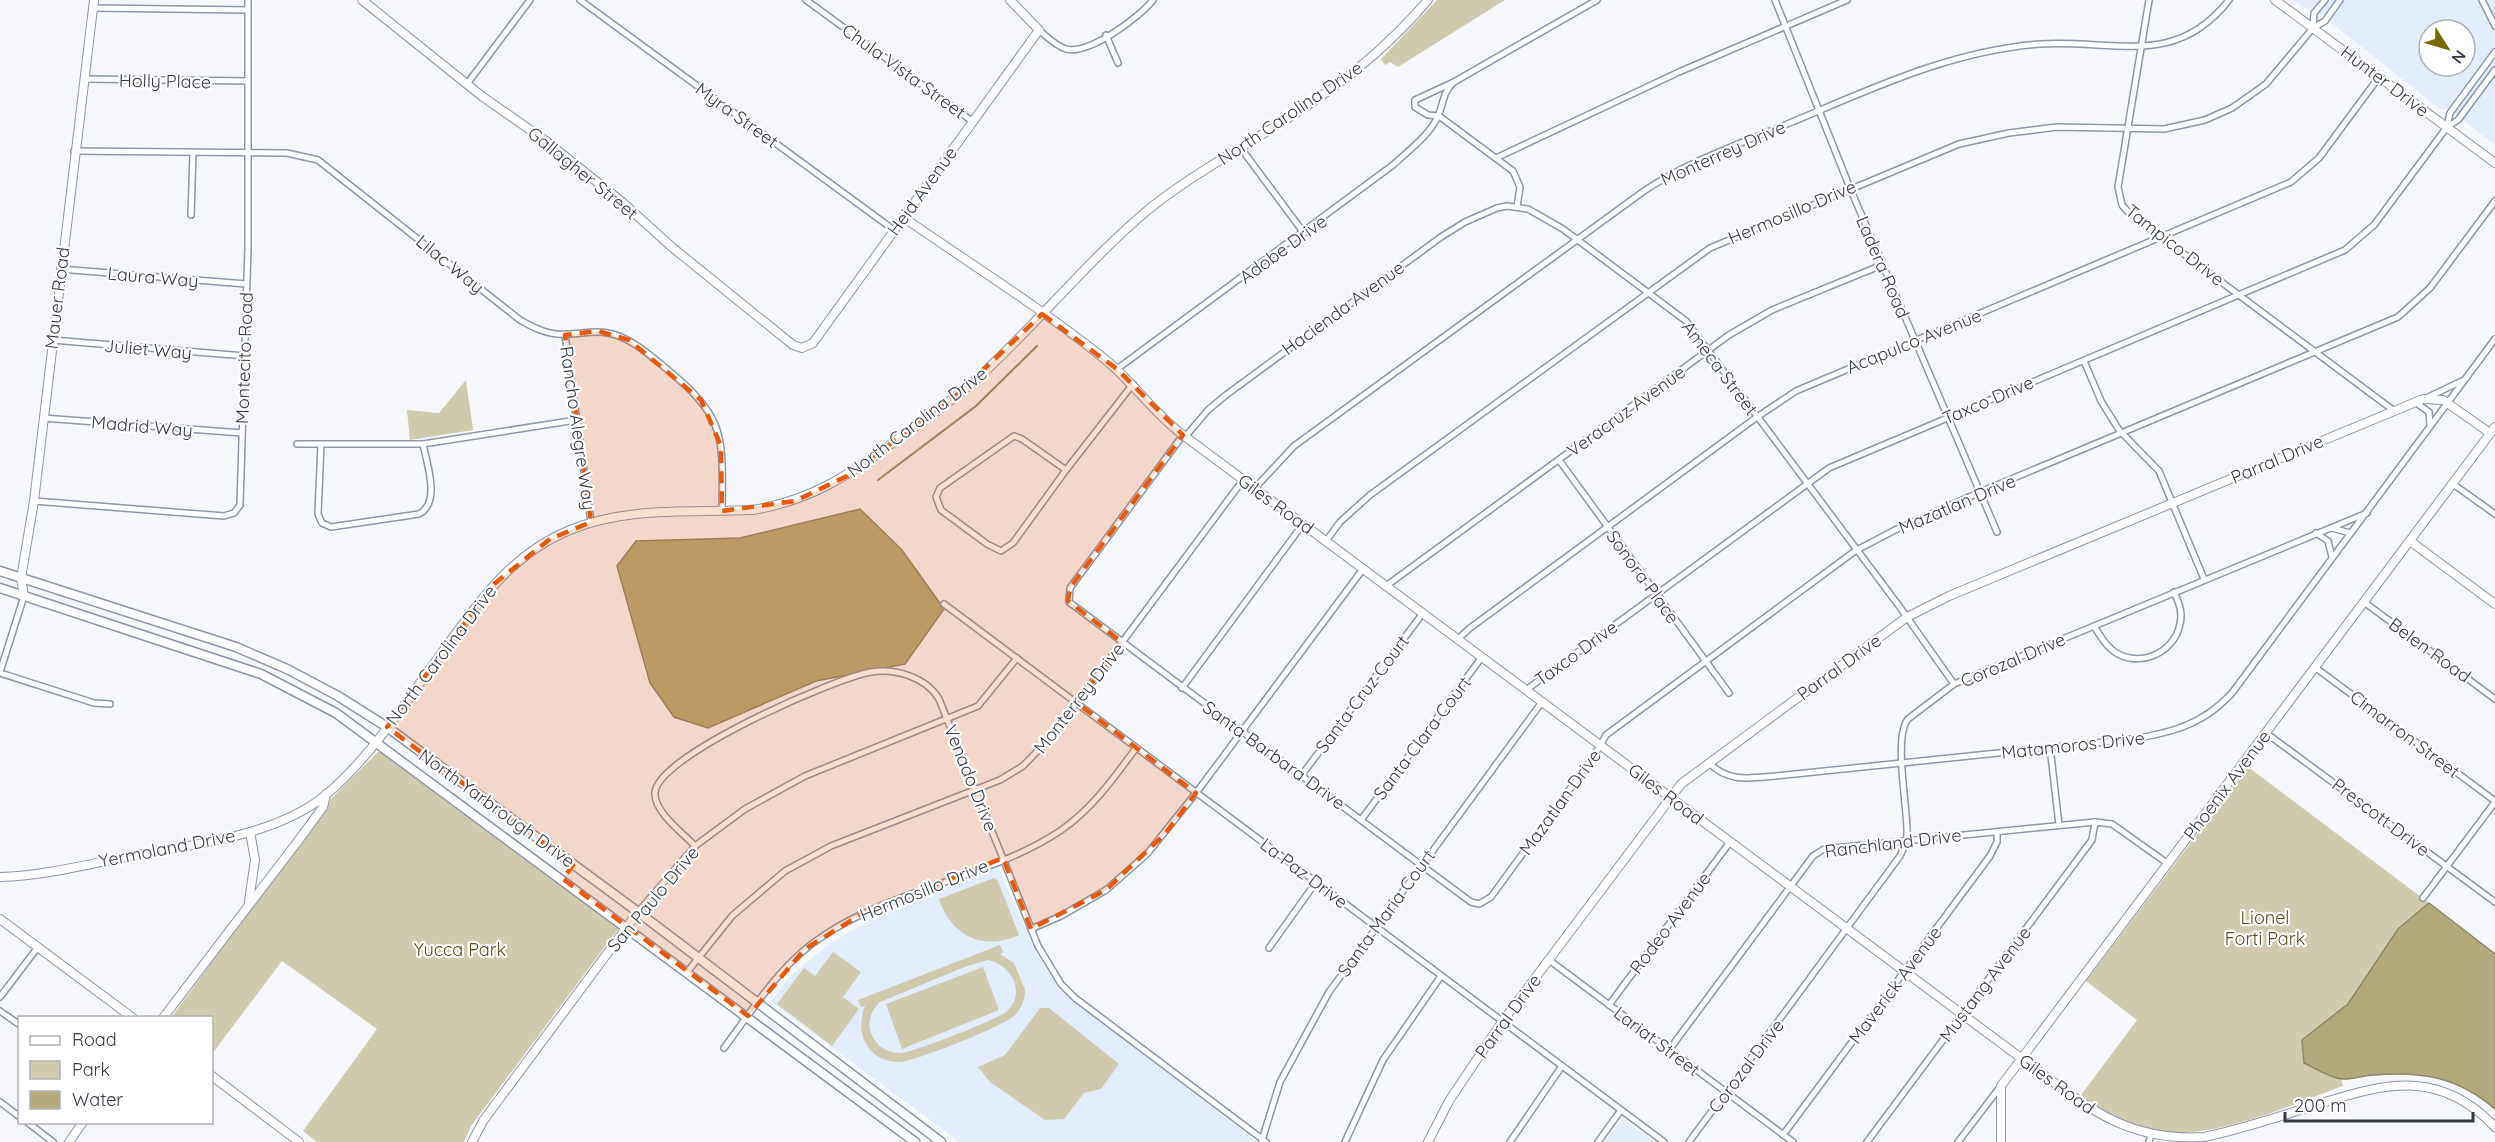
<svg xmlns="http://www.w3.org/2000/svg" width="2495" height="1142" font-family="Quicksand,sans-serif">
<rect width="100%" height="100%" fill="#f5f7fb"/>
<g fill="#e3ecfc" fill-rule="evenodd">
<path d="M2293 0H2495V145L2448 109H2440L2313 8H2304ZM2429 30H2465V66H2429Z"/>
<polygon points="998,867 1038,956 1058,988 1257,1142 960,1142 771,1002 788,978 829,944 871,919"/>
<polygon points="1622,1120 1624,1120 1654,1142 1604,1142"/>
</g>
<g fill="#d0cbae" fill-rule="evenodd">
<polygon points="1437,0 1505,0 1398,67 1390,62 1385,65 1381,59"/>
<polygon points="466,380 473,430 410,440 407,410 439,413"/>
<polygon points="386,751 616,922 618,929 471,1126 464,1142 317,1142 303,1131 377,1029 282,961 212,1054 212,1018 171,1018 330,800 378,752"/>
<path d="M2248 767 2429 903 2398 929 2348 1004 2302 1040 2304 1063 2341 1079 2343 1086C2287 1106 2214 1141 2154 1131 2127 1127 2103 1110 2081 1095L2137 1020 2086 981Z"/>
<path d="M994 878 998 881 1019 935C983 951 952 937 939 899Z"/>
<path d="M1000 945 1003 952 1000 954 1014 963 1025 990C1025 999 1022 1008 1015 1015 1006 1025 914 1062 899 1062 868 1062 854 1033 865 1006L861 1007 858 1000ZM988 960C1012 965 1027 993 1006 1012 996 1020 916 1051 902 1053 889 1054 877 1047 872 1035 866 1024 871 1010 880 1002L967 966Z"/>
<polygon points="833,952 861,972 843,997 859,1009 832,1046 777,1004 804,968 815,976"/>
<polygon points="983,967 999,1010 902,1049 886,1004"/>
<polygon points="1040,1008 1049,1008 1119,1064 1101,1089 1084,1093 1064,1119 1045,1120 990,1082 978,1067 1005,1055"/>
</g>
<g fill="#b2aa7c" stroke="#8d896b" stroke-width="1.5">
<polygon points="860,509 902,550 944,609 905,664 816,681 708,728 674,717 650,683 617,566 636,541 740,538"/>
<path d="M2429 903 2495 954V1109C2458 1077 2422 1071 2374 1075 2364 1075 2352 1080 2342 1079 2330 1078 2315 1068 2304 1063L2302 1040 2348 1004 2398 929Z"/>
</g>
<g fill="none" stroke-linecap="round" stroke-linejoin="round">
<polyline stroke="#8d896b" stroke-width="2" points="878,480 976,406 1037,346"/>
<g stroke="#8c97a9" stroke-width="8">
<g id="street">
<polyline points="580,0 894,230"/>
<polyline points="806,0 972,121"/>
<polyline points="1775,0 1850,188 1997,532"/>
<polyline points="2149,0 2118,187 2122,205 2129,213 2393,410"/>
<polyline points="2482,0 2495,26"/>
<polyline points="93,8 248,10"/>
<polyline points="2313,28 2314,13 2325,0"/>
<path d="M1039 30C1047 37 1056 46 1066 49 1089 55 1140 17 1153 0"/>
<polyline points="1106,35 1118,63"/>
<polyline points="84,79 247,81"/>
<polyline points="467,84 530,0"/>
<polyline points="1439,116 1428,115 1415,107 1415,100 1454,82 1597,0"/>
<polyline points="1439,116 1513,171 1520,187 1517,207"/>
<polyline points="2447,127 2450,113 2495,52"/>
<polyline points="1240,147 1304,233"/>
<path d="M74 151 287 153 318 160 520 320C534 328 550 336 567 334 581 334 594 330 608 333 629 337 645 351 662 365 726 417 723 433 722 511"/>
<polyline points="1496,158 1679,72 1847,0"/>
<polyline points="191,215 193,153"/>
<polyline points="60,269 246,284"/>
<polyline points="565,335 591,522"/>
<polyline points="52,340 245,356"/>
<polyline points="2084,361 2101,401 2119,430 2159,471 2204,579"/>
<path d="M1117 369 1393 165C1408 151 1430 135 1438 116 1444 103 1442 93 1454 82"/>
<polyline points="2424,399 2464,380"/>
<polyline points="2415,402 2429,412 2430,425"/>
<polyline points="43,418 242,433"/>
<polyline points="1183,435 1070,588 1069,602 1421,865 1471,902 1479,904 1491,897 1594,756 1606,735 1855,551 1895,530 1978,493 2398,317 2430,288 2495,201"/>
<polygon points="1014,436 1022,439 1066,470 1013,543 1001,551 987,544 941,510 936,497 940,488"/>
<polyline points="1185,437 1208,410 1226,395 1441,237 1465,222 1497,208 1507,206 1528,209 1563,229 1686,321 1899,606 1954,684"/>
<polyline points="297,444 423,444 576,420"/>
<path d="M321 444 318 514 322 523 331 527 419 514C441 503 427 464 423 444"/>
<polyline points="1559,460 1729,693"/>
<polyline points="1066,470 1133,384"/>
<polyline points="2453,484 2495,514"/>
<path d="M1255 488 1294 446 1644 191C1686 163 1734 146 1780 127 1865 92 1947 51 2040 44 2114 39 2175 69 2229 0"/>
<polyline points="34,501 224,516 234,513 240,505 248,247 248,0"/>
<polyline points="2332,528 2350,533"/>
<polyline points="2316,533 2328,541 2332,557"/>
<polyline points="1326,541 1340,522 1370,495 1710,248 1959,144 2009,133 2057,127 2164,129 2205,120 2232,108 2266,84 2313,28 2325,21 2340,0"/>
<polyline points="1386,586 1729,335 1772,310 1882,265"/>
<polyline points="2364,602 2495,699"/>
<polyline points="944,604 1664,1142"/>
<path d="M2094 626C2099 634 2104 643 2111 649 2135 670 2174 655 2180 624 2183 612 2179 603 2174 592"/>
<polyline points="1458,639 1470,628 1757,417 1796,391 2291,182 2319,158 2379,77"/>
<polyline points="2316,668 2495,801"/>
<polyline points="0,672 24,596"/>
<polyline points="0,673 94,703 110,704"/>
<polyline points="1182,688 1303,524"/>
<polyline points="1526,690 1829,468 2345,250 2374,225 2447,127 2458,120 2495,70"/>
<polyline points="2266,733 2495,902"/>
<polyline points="2050,747 2059,825"/>
<path d="M1709 763C1729 783 1750 778 1776 776L2124 740C2168 734 2202 726 2232 693L2495 339"/>
<polyline points="1301,776 1423,613"/>
<polyline points="1361,820 1482,657"/>
<path d="M695 846C683 833 654 812 655 793 656 756 835 678 871 672 895 668 926 677 939 699L1038 946 1061 984 1075 998 1266 1142"/>
<polyline points="2423,898 2495,802"/>
<polyline points="638,912 695,846 745,809 805,776 978,706 1017,658"/>
<polyline points="1031,929 1061,916 1106,890 1147,854 1196,793 1363,569"/>
<polyline points="1269,948 1316,882"/>
<polyline points="1549,960 1793,1142"/>
<polyline points="688,971 732,916 785,871 831,846 1000,780 1023,766 1053,735 1243,480"/>
<polyline points="0,997 38,947"/>
<polyline points="1609,1005 1730,842"/>
<polyline points="0,1011 20,1025"/>
<path d="M724 1048C754 1008 781 963 823 936 893 889 991 877 1060 831 1092 809 1114 778 1136 748"/>
<polyline points="1669,1050 1813,856 1824,849 2095,822 2112,824 2167,863"/>
<polyline points="0,1102 20,1117"/>
<polyline points="27,1122 53,1142"/>
<polyline points="1783,1135 1990,856 1997,842 1997,832"/>
<polyline points="1262,1140 1280,1082 1329,992 1542,702"/>
<polyline points="1345,1142 1383,1060 1441,976"/>
<polyline points="1510,1142 1562,1066"/>
<polyline points="1598,1142 1621,1110"/>
<path d="M1689 1142 1900 856C1903 849 1907 842 1907 834 1908 809 1893 737 1908 719L1954 684 2367 513"/>
<polyline points="1867,1142 2092,840 2095,822"/>
<polyline points="1958,1142 2000,1087"/>
<polyline points="2149,1142 2151,1135"/>
</g>
</g>
<g stroke="#8c97a9" stroke-width="10">
<g id="secondary">
<polyline points="362,0 483,97 546,141 622,202 673,248 793,345 802,348 813,343 1039,30 1010,0"/>
<polyline points="2275,0 2495,163"/>
<path d="M903 217C969 263 1038 306 1101 356 1132 380 1152 412 1183 435L2021 1058C2083 1103 2122 1142 2204 1137 2244 1129 2283 1115 2322 1103 2389 1082 2441 1070 2495 1127"/>
<polyline points="2410,541 2495,604"/>
<polyline points="24,596 21,578 34,501 94,0"/>
<path d="M0 877C42 876 84 865 125 857 189 845 276 837 327 794 368 759 399 712 430 669 470 615 505 556 570 530 628 506 692 513 753 510 812 500 847 476 894 442 924 420 954 400 981 375 1039 322 1088 260 1149 209 1198 170 1253 142 1305 107 1351 77 1392 42 1428 0"/>
<polyline points="249,901 255,860 250,832"/>
<polyline points="0,919 133,1018"/>
<polyline points="163,1018 301,837 323,807 326,794"/>
<polyline points="212,1076 299,1142"/>
<polyline points="69,1142 83,1122"/>
<polyline points="472,1142 483,1121 638,912"/>
<polyline points="1428,1142 1449,1101 1502,1022 1681,784 1907,617 1949,596 2423,399 2443,400 2490,433"/>
<polyline points="2001,1142 2001,1086 2495,427"/>
</g>
</g>
<g stroke="#8c97a9" stroke-width="11">
<g id="primary">
<polyline points="0,571 236,647 287,669 338,696 387,727 638,912 941,1142"/>
<polyline points="0,588 261,674 336,713 915,1142"/>
</g>
</g>
<use href="#street" stroke="#fff" stroke-width="5"/>
<use href="#secondary" stroke="#fff" stroke-width="8"/>
<use href="#primary" stroke="#fff" stroke-width="8"/>
</g>
<path fill="#e8590c" fill-opacity="0.2" stroke="#e8590c" stroke-width="4.5" stroke-dasharray="12 8" stroke-linejoin="round" d="M1042 314 1117 369 1183 435 1070 588 1068 601 1122 642 1077 703 1196 793 1165 834 1106 890 1031 929 1003 858 860 915 805 949 748 1016 563 879 573 865 387 727 494 584 550 539 591 522 565 335 598 331 629 340 701 400 721 446 722 511 795 501 847 476 959 393Z"/>
<g text-anchor="middle" dominant-baseline="central" stroke-width="4.5" stroke-linejoin="round" paint-order="stroke">
<g font-size="18" fill="#373b43" stroke="#fff">
<text transform="translate(904 71) rotate(36)">Chula Vista Street</text>
<text transform="translate(165 81) rotate(1)">Holly Place</text>
<text transform="translate(2385 81) rotate(37)">Hunter Drive</text>
<text transform="translate(1290 113) rotate(-34)">North Carolina Drive</text>
<text transform="translate(737 115) rotate(36)">Myra Street</text>
<text transform="translate(1723 153) rotate(-24)">Monterrey Drive</text>
<text transform="translate(583 173) rotate(39)">Gallagher Street</text>
<text transform="translate(922 191) rotate(-54)">Heid Avenue</text>
<text transform="translate(1792 212) rotate(-23)">Hermosillo Drive</text>
<text transform="translate(2175 245) rotate(38)">Tampico Drive</text>
<text transform="translate(1283 249) rotate(-36)">Adobe Drive</text>
<text transform="translate(450 264) rotate(39)">Lilac Way</text>
<text transform="translate(1883 267) rotate(67)">Ladera Road</text>
<text transform="translate(153 277) rotate(5)">Laura Way</text>
<text transform="translate(57 298) rotate(-83)">Mauer Road</text>
<text transform="translate(1343 308) rotate(-36)">Hacienda Avenue</text>
<text transform="translate(1914 341) rotate(-22)">Acapulco Avenue</text>
<text transform="translate(148 349) rotate(5)">Juliet Way</text>
<text transform="translate(244 358) rotate(-88)">Montecito Road</text>
<text transform="translate(1720 368) rotate(53)">Ameca Street</text>
<text transform="translate(1988 400) rotate(-23)">Taxco Drive</text>
<text transform="translate(1626 411) rotate(-36)">Veracruz Avenue</text>
<text transform="translate(917 422) rotate(-37)">North Carolina Drive</text>
<text transform="translate(142 426) rotate(5)">Madrid Way</text>
<text transform="translate(578 428) rotate(82)">Rancho Alegre Way</text>
<text transform="translate(2277 459) rotate(-23)">Parral Drive</text>
<text transform="translate(1276 504) rotate(36)">Giles Road</text>
<text transform="translate(1957 504) rotate(-23)">Mazatlan Drive</text>
<text transform="translate(1643 577) rotate(54)">Sonora Place</text>
<text transform="translate(2430 650) rotate(36)">Belen Road</text>
<text transform="translate(1576 653) rotate(-36)">Taxco Drive</text>
<text transform="translate(441 655) rotate(-53)">North Carolina Drive</text>
<text transform="translate(2013 660) rotate(-23)">Corozal Drive</text>
<text transform="translate(1839 667) rotate(-36)">Parral Drive</text>
<text transform="translate(1362 694) rotate(-53)">Santa Cruz Court</text>
<text transform="translate(1079 698) rotate(-52)">Monterrey Drive</text>
<text transform="translate(2405 734) rotate(37)">Cimarron Street</text>
<text transform="translate(1422 738) rotate(-53)">Santa Clara Court</text>
<text transform="translate(2073 745) rotate(-6)">Matamoros Drive</text>
<text transform="translate(1274 755) rotate(36)">Santa Barbara Drive</text>
<text transform="translate(971 778) rotate(68)">Venado Drive</text>
<text transform="translate(2227 785) rotate(-53)">Phoenix Avenue</text>
<text transform="translate(1666 794) rotate(37)">Giles Road</text>
<text transform="translate(1560 802) rotate(-54)">Mazatlan Drive</text>
<text transform="translate(497 808) rotate(36)">North Yarbrough Drive</text>
<text transform="translate(2381 817) rotate(37)">Prescott Drive</text>
<text transform="translate(1893 843) rotate(-7)">Ranchland Drive</text>
<text transform="translate(167 848) rotate(-11)">Yermoland Drive</text>
<text transform="translate(1304 873) rotate(37)">La Paz Drive</text>
<text transform="translate(924 890) rotate(-22)">Hermosillo Drive</text>
<text transform="translate(653 899) rotate(-50)">San Paulo Drive</text>
<text transform="translate(1386 913) rotate(-54)">Santa Maria Court</text>
<text transform="translate(1670 923) rotate(-53)">Rodeo Avenue</text>
<text transform="translate(1985 984) rotate(-53)">Mustang Avenue</text>
<text transform="translate(1895 985) rotate(-53)">Maverick Avenue</text>
<text transform="translate(1508 1016) rotate(-54)">Parral Drive</text>
<text transform="translate(1657 1041) rotate(37)">Lariat Street</text>
<text transform="translate(1746 1066) rotate(-53)">Corozal Drive</text>
<text transform="translate(2057 1084) rotate(36)">Giles Road</text>
</g>
<g font-size="18" fill="#5a5119" stroke="#fff">
<text x="2265" y="917">Lionel<tspan x="2265" dy="21">Forti Park</tspan></text>
<text x="460" y="949">Yucca Park</text>
</g>
</g>
<rect x="18" y="1016" width="195" height="108" fill="#ffffff" stroke="#afb1b4" stroke-width="1.5"/>
<rect x="30" y="1036" width="30" height="9" fill="#ffffff" stroke="#afb1b4" stroke-width="1.5"/>
<text x="72" y="1046" font-size="18" fill="#373b43">Road</text>
<rect x="30" y="1061" width="30" height="18" fill="#d0cbae" stroke="#afb1b4" stroke-width="1.5"/>
<text x="72" y="1076" font-size="18" fill="#373b43">Park</text>
<rect x="30" y="1091" width="30" height="18" fill="#b2aa7c" stroke="#afb1b4" stroke-width="1.5"/>
<text x="72" y="1106" font-size="18" fill="#373b43">Water</text>
<g transform="translate(2447 48) rotate(127)"><circle r="28" fill="#ffffff" stroke="#afb1b4" stroke-width="1.5"/>
<path d="M0-4.5L10 22L0 15L-10 22Z" fill="#776800"/>
<text y="-9" font-size="16" font-weight="bold" text-anchor="middle" fill="#373b43">N</text>
</g>
<path d="M2285 1112v9h188v-9" fill="none" stroke="#373b43" stroke-width="3"/>
<text x="2294" y="1112" font-size="18" fill="#373b43" stroke="#ffffff" stroke-width="4.5" paint-order="stroke">200 m</text>
</svg>
